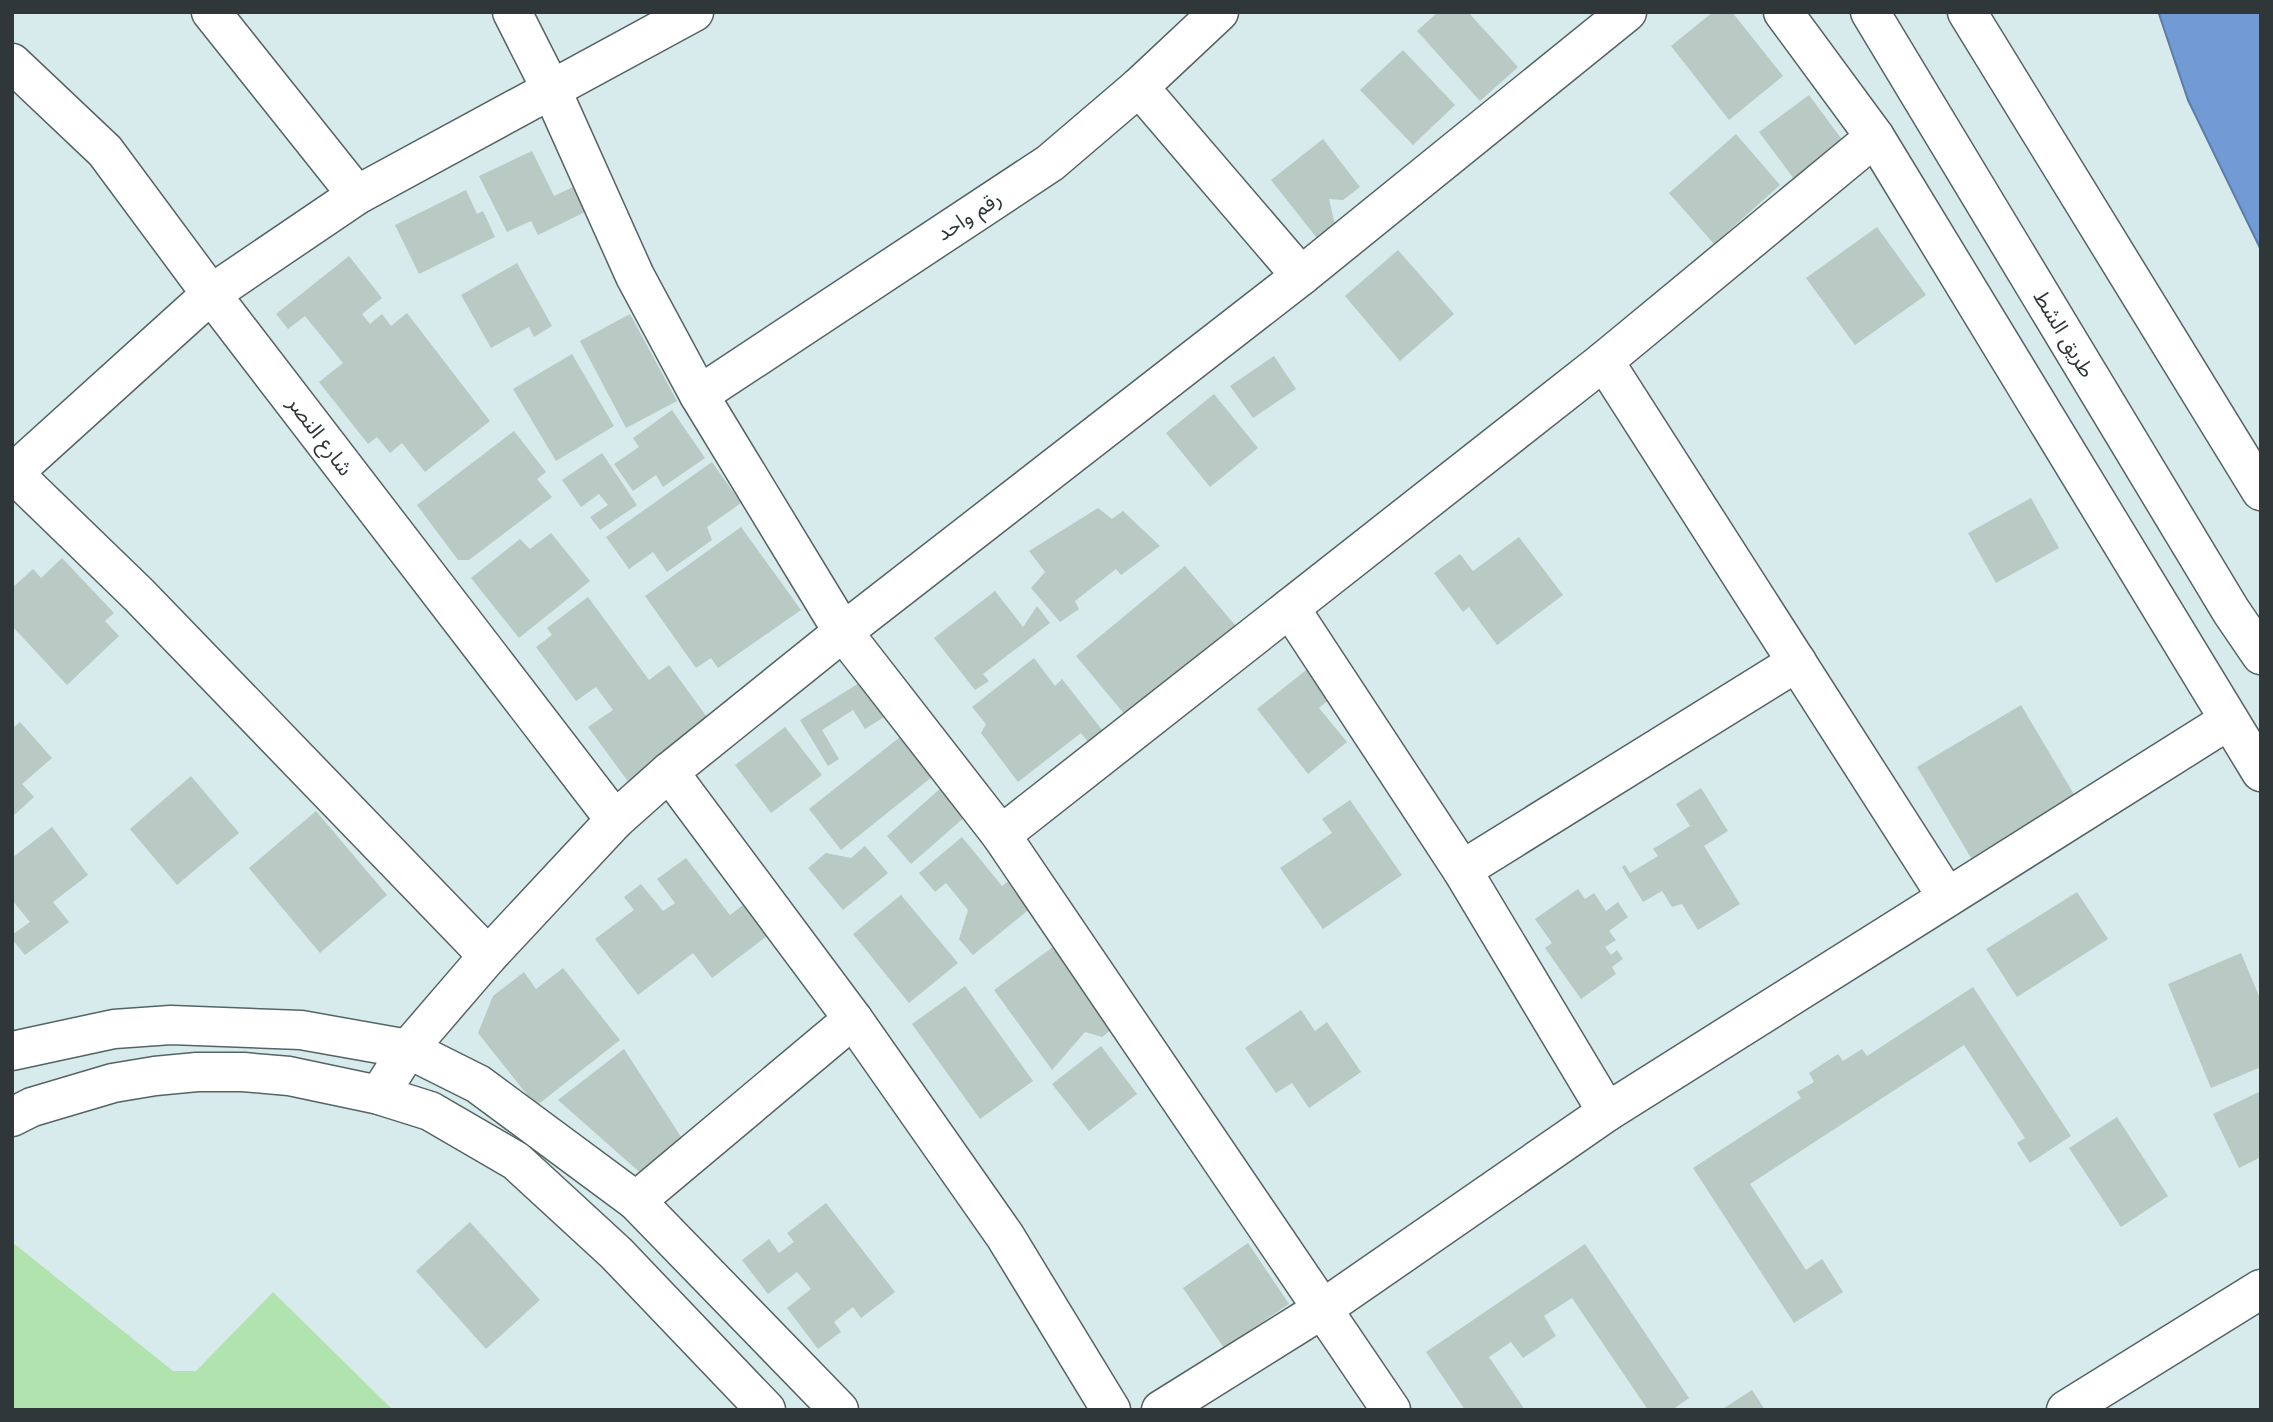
<svg xmlns="http://www.w3.org/2000/svg" width="2273" height="1422" font-family="'Libre Baskerville','Noto Sans Arabic',serif">
<rect width="100%" height="100%" fill="#d8ebec"/>
<polygon fill="#b1e3af" points="12,1242 173,1371 196,1371 273,1292 393,1410 12,1410"/>
<polygon fill="#729ad5" stroke="#5e7ca6" stroke-width="2" points="2162,12 2261,12 2261,250 2188,100 2159,14"/>
<g fill="#b9c9c3">
<polygon points="1438,12 1468,12 1518,67 1480,101 1417,31"/>
<polygon points="1713,12 1732,12 1783,76 1729,120 1671,46"/>
<polygon points="1403,50 1455,105 1413,145 1360,90"/>
<polygon points="1809,95 1843,141 1803,191 1759,132"/>
<polygon points="1736,134 1780,185 1714,244 1669,193"/>
<polygon points="1323,139 1360,187 1343,200 1329,199 1336,229 1320,242 1271,180"/>
<polygon points="532,151 554,196 573,187 585,212 538,235 531,221 507,232 479,176"/>
<polygon points="466,190 477,214 483,211 495,237 419,274 395,225"/>
<polygon points="1877,227 1926,295 1855,345 1806,278"/>
<polygon points="1398,250 1454,314 1400,361 1345,296"/>
<polygon points="349,256 382,298 362,314 370,324 382,314 391,326 407,313 490,421 425,472 402,443 390,453 377,437 368,444 319,382 343,363 305,316 288,329 276,314"/>
<polygon points="517,263 552,326 534,337 529,327 491,348 461,295"/>
<polygon points="630,314 677,401 626,428 580,341"/>
<polygon points="572,354 614,426 556,461 513,389"/>
<polygon points="1274,356 1296,389 1253,418 1230,386"/>
<polygon points="1214,394 1258,448 1210,487 1166,433"/>
<polygon points="672,410 705,458 663,487 656,475 633,491 614,464 639,447 633,438"/>
<polygon points="514,431 546,472 537,479 552,497 469,560 458,560 417,505"/>
<polygon points="602,453 637,505 600,530 590,517 608,505 599,494 581,507 562,480"/>
<polygon points="712,462 741,503 707,527 712,540 667,572 653,552 629,569 606,537"/>
<polygon points="2031,498 2059,548 1996,583 1968,533"/>
<polygon points="1098,508 1112,519 1123,511 1160,546 1121,575 1116,569 1075,601 1079,609 1060,622 1031,588 1045,572 1029,551"/>
<polygon points="741,527 801,610 718,668 711,658 696,668 645,596"/>
<polygon points="551,533 590,581 519,638 471,578 520,539 530,549"/>
<polygon points="1519,537 1563,595 1497,645 1469,607 1463,612 1434,573 1460,554 1473,571"/>
<polygon points="62,558 114,613 105,621 119,636 67,685 12,626 12,588 33,569 41,578"/>
<polygon points="1185,566 1240,631 1131,722 1076,656"/>
<polygon points="995,591 1023,627 1037,606 1050,623 983,674 989,681 975,690 934,638"/>
<polygon points="588,597 649,680 669,665 712,724 630,784 588,727 613,710 596,687 576,701 536,647 552,635 547,628"/>
<polygon points="1034,658 1055,686 1062,679 1103,731 1088,742 1081,733 1018,782 981,733 986,724 972,707"/>
<polygon points="1310,667 1333,696 1319,708 1347,742 1308,774 1257,709"/>
<polygon points="864,680 886,716 865,729 853,710 822,730 839,759 828,766 800,720"/>
<polygon points="2021,705 2075,796 1971,858 1917,767"/>
<polygon points="20,722 52,758 22,784 34,797 12,817 12,729"/>
<polygon points="785,727 822,775 771,813 735,765"/>
<polygon points="900,737 932,777 841,850 809,809"/>
<polygon points="191,776 239,833 177,885 130,829"/>
<polygon points="942,787 967,815 911,864 887,836"/>
<polygon points="1701,788 1728,831 1704,846 1740,904 1698,930 1682,904 1672,907 1662,891 1643,902 1622,867 1625,865 1630,873 1658,856 1653,849 1690,826 1676,804"/>
<polygon points="1350,800 1402,875 1323,929 1280,868 1332,833 1322,819"/>
<polygon points="316,811 387,895 320,953 249,868"/>
<polygon points="52,827 88,875 53,902 69,922 25,955 12,939 12,935 30,922 12,900 12,858"/>
<polygon points="962,837 1002,886 1015,876 1037,903 973,955 959,939 968,910 946,883 935,892 919,873"/>
<polygon points="865,846 888,873 843,910 808,868 826,853 851,858"/>
<polygon points="686,858 730,915 747,902 771,933 712,978 693,953 638,995 595,939 634,910 624,897 641,884 663,911 675,903 657,879"/>
<polygon points="1578,889 1585,899 1594,893 1606,911 1618,902 1628,917 1609,931 1616,940 1605,947 1611,955 1617,950 1623,959 1612,967 1616,974 1581,999 1545,948 1552,943 1535,919"/>
<polygon points="2077,892 2108,939 2017,997 1986,949"/>
<polygon points="901,895 958,963 909,1003 853,934"/>
<polygon points="1057,944 1116,1026 1102,1037 1085,1032 1052,1070 994,990"/>
<polygon points="2241,953 2261,1001 2261,1067 2211,1088 2168,984"/>
<polygon points="563,968 620,1040 536,1106 478,1033 493,996 524,972 536,989"/>
<polygon points="965,986 1033,1081 980,1119 912,1024"/>
<polygon points="1973,987 2071,1136 2030,1163 2017,1143 2025,1138 1964,1045 1750,1184 1806,1270 1822,1259 1843,1292 1794,1323 1693,1168 1801,1098 1797,1092 1814,1082 1809,1073 1838,1054 1843,1061 1862,1049 1867,1056"/>
<polygon points="1301,1010 1315,1031 1327,1022 1361,1072 1309,1108 1292,1083 1276,1093 1245,1048"/>
<polygon points="1101,1046 1137,1094 1089,1131 1052,1084"/>
<polygon points="624,1049 685,1143 644,1176 558,1100"/>
<polygon points="2261,1091 2261,1157 2239,1168 2213,1114"/>
<polygon points="2117,1117 2168,1196 2121,1227 2069,1148"/>
<polygon points="826,1203 895,1292 861,1318 853,1307 834,1322 841,1332 818,1349 787,1308 811,1289 797,1272 768,1294 742,1260 769,1239 779,1253 794,1242 787,1233"/>
<polygon points="470,1222 540,1300 486,1349 416,1271"/>
<polygon points="1248,1243 1289,1304 1224,1348 1183,1288"/>
<polygon points="1585,1244 1689,1398 1672,1410 1648,1410 1572,1298 1544,1316 1556,1336 1523,1358 1511,1342 1489,1357 1525,1410 1465,1410 1426,1352"/>
<polygon points="1752,1390 1765,1410 1721,1410"/>
</g>
<g fill="none" stroke-linecap="round" stroke-linejoin="round">
<g stroke="#546465" stroke-width="41">
<g id="minor">
<polyline points="211,12 357,195"/>
<polyline points="512,12 552,91 635,276 699,395 843,632 1001,835 1391,1410"/>
<polyline points="12,63 105,151 211,294 615,820"/>
<polyline points="1139,87 1301,276"/>
<polyline points="1604,361 1947,897"/>
<polyline points="699,395 1050,163 1139,87 1219,12"/>
<polyline points="13,473 139,595 488,956"/>
<polyline points="12,474 211,294 357,195 694,12"/>
<polyline points="1290,608 1462,870 1607,1112"/>
<polyline points="669,772 853,1019 1005,1236 1111,1410"/>
<polyline points="1001,835 1604,361 1875,137"/>
<polyline points="1462,870 1797,662"/>
<polyline points="12,1051 114,1029 171,1025 301,1030 408,1049 478,1084 636,1201 839,1410"/>
<polyline points="379,1095 408,1049 488,956 615,820 669,772 843,632 1301,276 1627,12"/>
<polyline points="12,1117 32,1107 113,1083 155,1076 197,1072 243,1072 289,1076 379,1095 430,1111 516,1161 616,1253 766,1410"/>
<polyline points="636,1201 853,1019"/>
<polyline points="1161,1410 1321,1310 1607,1112 2229,720"/>
<polyline points="2066,1410 2261,1289"/>
</g>
</g>
<g stroke="#546465" stroke-width="41">
<polyline id="tertiary" points="1783,12 1875,137 2261,772"/>
</g>
<g stroke="#546465" stroke-width="41">
<g id="primary">
<polyline points="1870,12 2231,611 2261,655"/>
<polyline points="1967,12 2261,491"/>
</g>
</g>
<use href="#minor" stroke="#fff" stroke-width="38"/>
<use href="#tertiary" stroke="#fff" stroke-width="38"/>
<use href="#primary" stroke="#fff" stroke-width="38"/>
</g>
<g text-anchor="middle" dominant-baseline="central" stroke-width="5" stroke-linejoin="round" paint-order="stroke">
<g font-size="21" fill="#303738" stroke="#fff">
<text transform="translate(969 216) rotate(-33)">رقم واحد</text>
<text transform="translate(2064 334) rotate(59)">طريق الشط</text>
<text transform="translate(320 436) rotate(53)">شارع النصر</text>
</g>
</g>
<rect width="2273" height="1422" fill="none" stroke="#303738" stroke-width="28"/>
</svg>
